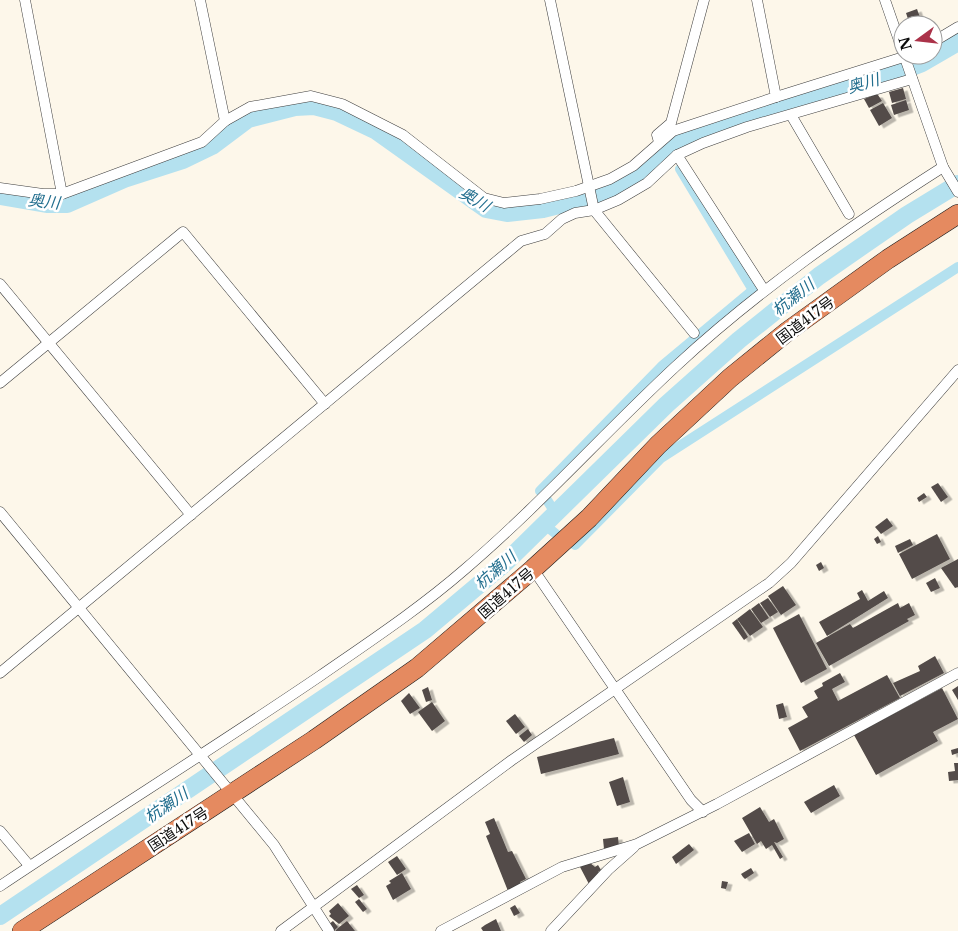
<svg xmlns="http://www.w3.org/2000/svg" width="958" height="931" font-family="'Libre Baskerville','Noto Sans JP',serif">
<defs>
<filter id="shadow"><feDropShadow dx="4.5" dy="2.5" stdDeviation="0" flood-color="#0004"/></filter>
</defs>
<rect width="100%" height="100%" fill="#fdf7ea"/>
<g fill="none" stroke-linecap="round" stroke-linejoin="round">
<g stroke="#b4e1ef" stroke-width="10">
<polyline points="540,491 663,365 753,290 680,169"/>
<polyline points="547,500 556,514"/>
<polyline points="545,525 556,534"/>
<polyline points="575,545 661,458 958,267"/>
</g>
<g stroke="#b4e1ef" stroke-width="18">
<polyline points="0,196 48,204 67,204 124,179 183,160 212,146 248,119 295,107 314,106 337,112 375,130 486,209 507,213 543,209 615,191 649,169 681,142 709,127 896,73 922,63 958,42"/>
<polyline points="0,916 425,630 506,562 666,405 739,340 819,276 907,215 958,184"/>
</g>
</g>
<g fill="#524b48" filter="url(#shadow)">
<polygon points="917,9 922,23 910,25 906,13"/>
<polygon points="903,88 906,99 892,103 889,92"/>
<polygon points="874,95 878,95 882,101 869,108 864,99"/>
<polygon points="906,100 909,110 894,115 891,105"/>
<polygon points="883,103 892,118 879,126 870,110"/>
<polygon points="938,483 948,497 941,502 931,487"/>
<polygon points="924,493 927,497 919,502 917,498"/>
<polygon points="887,518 893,526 881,534 875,527"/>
<polygon points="937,534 950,559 912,579 899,554"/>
<polygon points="878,536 881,542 877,544 874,539"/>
<polygon points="910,539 913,545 898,553 895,546"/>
<polygon points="958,559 958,587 955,588 941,568"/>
<polygon points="821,562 824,568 819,571 816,565"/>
<polygon points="935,578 940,588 931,592 926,583"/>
<polygon points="783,586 796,605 781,615 768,596"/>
<polygon points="862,590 868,601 884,591 888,598 827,636 819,622 860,599 857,593"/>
<polygon points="768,598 778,612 770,617 760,603"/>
<polygon points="759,603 769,618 761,623 751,609"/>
<polygon points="898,603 900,608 909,603 915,615 907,619 909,621 829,666 816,643 850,624 853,628"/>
<polygon points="750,609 763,627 750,636 737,619"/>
<polygon points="799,614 827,669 801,683 773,628"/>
<polygon points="737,619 748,637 744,640 732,623"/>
<polygon points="935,656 944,673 900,696 893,683 920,671 918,666"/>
<polygon points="840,673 845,682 832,689 838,701 887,675 900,698 800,751 788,728 808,717 802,707 818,698 814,691 823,686 822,683"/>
<polygon points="958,686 958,700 952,690"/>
<polygon points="428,687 432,700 426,702 422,690"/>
<polygon points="942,688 958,719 933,732 938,741 876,775 854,735"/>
<polygon points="409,693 420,708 410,714 401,701"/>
<polygon points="432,702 445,721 432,731 418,712"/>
<polygon points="783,703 787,717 779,719 776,705"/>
<polygon points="515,714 525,727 516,734 506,721"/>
<polygon points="528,729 532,735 524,742 519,736"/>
<polygon points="614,738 619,754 541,774 537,757"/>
<polygon points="958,748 958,753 952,755 951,750"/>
<polygon points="954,763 958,763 958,780 949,781 948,772 955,771"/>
<polygon points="623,777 630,802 617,806 609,782"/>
<polygon points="834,785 840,796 811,813 804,802"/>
<polygon points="760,807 769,822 774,819 784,839 777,843 774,842 783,857 780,859 772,845 766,849 761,841 757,844 742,818"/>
<polygon points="494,818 508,852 512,851 526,879 520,882 522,886 508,891 486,836 490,834 485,822"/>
<polygon points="749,833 755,844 742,852 734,841"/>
<polygon points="618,837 619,847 604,849 603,839"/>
<polygon points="689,844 694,850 676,864 672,857"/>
<polygon points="397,856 406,869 397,875 388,862"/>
<polygon points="589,862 595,867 598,865 601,870 598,872 600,876 592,880 594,884 590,886 580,867"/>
<polygon points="751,868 754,873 745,879 743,877 741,874"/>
<polygon points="402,873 411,889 393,900 386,886 391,883 389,881"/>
<polygon points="722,881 728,882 726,889 721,888"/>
<polygon points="357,885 364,895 359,898 351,889"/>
<polygon points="359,899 367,909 363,912 355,902"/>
<polygon points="338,903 349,916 339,924 329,916 331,914 329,911"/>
<polygon points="515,905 520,913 514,916 510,908"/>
<polygon points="496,919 501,931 483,931 481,928 485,925"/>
<polygon points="333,921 338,927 334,931 329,924"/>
<polygon points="347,921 355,931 335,931 338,928"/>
</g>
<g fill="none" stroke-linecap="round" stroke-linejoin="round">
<g stroke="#3e3e3e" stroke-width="11">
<g id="street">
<polyline points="25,0 62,194"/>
<polyline points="550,0 594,210 694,333"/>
<polyline points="885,0 903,52"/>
<polyline points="933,42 958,27"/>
<polyline points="904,55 943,167 958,192"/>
<polyline points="776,97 910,55"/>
<polyline points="791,115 849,214"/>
<polyline points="225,121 250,107 311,96 342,104 403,135 484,198 504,203 540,199 576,191 610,179 633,166 673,131 776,97 757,0"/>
<polyline points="659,142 657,135 671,123 704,0"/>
<polyline points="677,155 764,290"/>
<polyline points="0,188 43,194 62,194 202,142 225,121 200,0"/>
<polyline points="0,284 191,515"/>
<polyline points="0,383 183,232 325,404"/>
<polyline points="0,512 274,845 329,931"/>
<polyline points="533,569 691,800 703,812"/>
<polyline points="0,673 521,241 545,234 562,219 575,213 594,210 618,200 647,183 677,155 703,143 747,127 912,79"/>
<polyline points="0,831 27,863"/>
<path d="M0 886C106 815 214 748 320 676 369 642 419 609 464 570 539 506 604 433 675 367 758 290 849 227 943 167"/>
<polyline points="281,931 512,760 769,583 791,563 958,370"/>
<polyline points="441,931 562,867 637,844 717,804 958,673"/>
<polyline points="551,931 608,870 634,847"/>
</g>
</g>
<g stroke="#1c1c1c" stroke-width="20">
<polyline id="highway" points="22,931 314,740 417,668 533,569 589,518 658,445 730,378 788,331 888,259 958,214"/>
</g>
<use href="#street" stroke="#fff" stroke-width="10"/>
<use href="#highway" stroke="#e58a60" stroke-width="19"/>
</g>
<g text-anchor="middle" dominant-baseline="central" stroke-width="5" stroke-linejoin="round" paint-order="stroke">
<g font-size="15" fill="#0b0b0b" stroke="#fff">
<text transform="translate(805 320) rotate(-37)">国道417号</text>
<text transform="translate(506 593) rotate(-41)">国道417号</text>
<text transform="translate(178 829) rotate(-33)">国道417号</text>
</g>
<g font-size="16" font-style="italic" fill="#226e8e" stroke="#fff">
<text transform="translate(863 83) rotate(-16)">奥川</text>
<text transform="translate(475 199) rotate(30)">奥川</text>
<text transform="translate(44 201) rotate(6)">奥川</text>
<text transform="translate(793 297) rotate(-39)">杭瀬川</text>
<text transform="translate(495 570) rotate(-41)">杭瀬川</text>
<text transform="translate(166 805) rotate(-34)">杭瀬川</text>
</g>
</g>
<g transform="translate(918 40) rotate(255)"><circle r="24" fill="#ffffff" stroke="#9d9d9d"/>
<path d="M0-4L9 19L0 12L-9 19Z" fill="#ab3249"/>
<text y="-8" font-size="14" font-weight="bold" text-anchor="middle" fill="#0b0b0b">N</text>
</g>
</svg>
